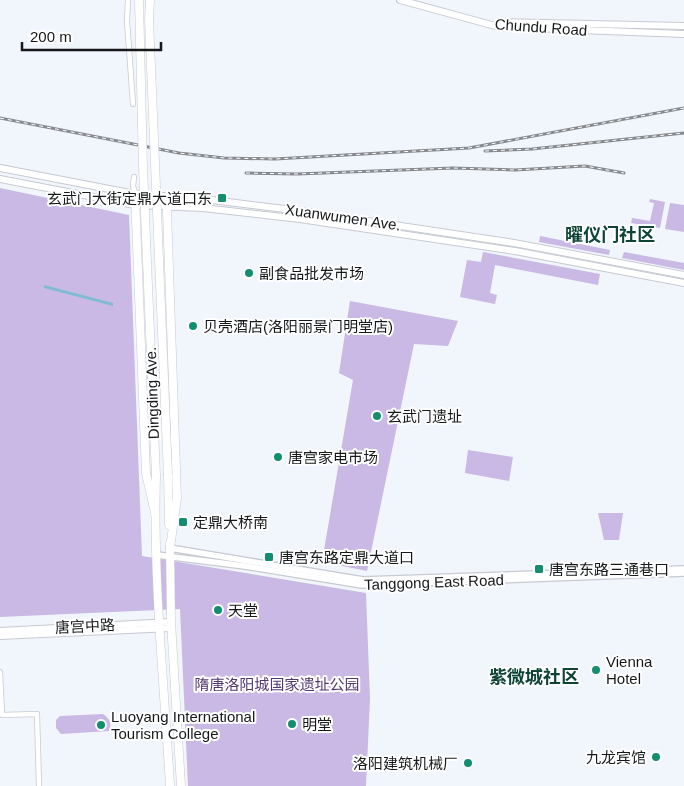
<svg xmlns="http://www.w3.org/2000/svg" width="684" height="786" font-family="Helvetica,'Noto Sans SC',sans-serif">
<rect width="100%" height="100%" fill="#f1f5fc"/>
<g fill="#c9b9e4">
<polygon points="0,188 129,215 142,556 366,593 370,699 366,786 188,786 180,609 0,617"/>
<polygon points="650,199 665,202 660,228 631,223 632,218 650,221 654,203 649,202"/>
<polygon points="670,203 684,205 684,232 665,229"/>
<polygon points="540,236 610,250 609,255 539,242"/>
<polygon points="483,252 600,274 598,285 495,265 490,293 497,295 495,304 460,297 467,260 481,262"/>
<polygon points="624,252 684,263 684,270 622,258"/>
<polygon points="350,301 458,321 448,346 414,344 367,571 322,562 353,380 339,373"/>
<polygon points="468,450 513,457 509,481 465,473"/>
<polygon points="598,513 623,513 619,540 604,540"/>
<path d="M103 714C110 719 112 723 109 731L61 734 56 728V720L60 716Z"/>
</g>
<polygon fill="#80bad3" points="44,285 113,303 113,306 44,288"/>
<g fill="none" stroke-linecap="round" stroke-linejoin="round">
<g stroke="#c7cad1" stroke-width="6">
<g id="minor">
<polyline points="128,0 127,21 133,104"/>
<polyline points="134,177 133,186 135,194"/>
<polyline points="0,672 2,715 37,714 39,786"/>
</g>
</g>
<g stroke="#c7cad1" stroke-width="8">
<g id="tertiary">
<polyline points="170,548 363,580 684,569"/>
<polyline points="157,555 245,566 362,585 684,573"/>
</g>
</g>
<g stroke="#c7cad1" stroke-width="8">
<g id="secondary">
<polyline points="400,0 499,27 684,34"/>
<polyline points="500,22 684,26"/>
<polyline points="0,168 135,194 204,199 301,211 514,243 684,275"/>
<polyline points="0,179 135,205 203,208 300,219 515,251 684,283"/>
<polyline points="0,631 171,622"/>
<polyline points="0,636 171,628"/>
</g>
</g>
<g stroke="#c7cad1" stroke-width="9">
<g id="primary">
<polyline points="135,194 146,473 155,513"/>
<polyline points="169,196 167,212 177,498 170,548"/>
<polyline points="168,475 169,525"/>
<path d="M156 476C153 579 164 683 170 786"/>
<polyline points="170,544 171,622 181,786"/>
</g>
</g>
<use href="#minor" stroke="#fff" stroke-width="4.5"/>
<use href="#tertiary" stroke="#fff" stroke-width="5.5"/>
<use href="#secondary" stroke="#fff" stroke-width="6"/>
<use href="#primary" stroke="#fff" stroke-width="8"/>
<g stroke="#86898e" stroke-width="3">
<g id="rail">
<polyline points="0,118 179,153 224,158 275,159 469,148 684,108"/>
<polyline points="485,151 532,149 684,133"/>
<polyline points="246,173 297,174 453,168 515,170 585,166 624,173"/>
</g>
</g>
<use href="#rail" stroke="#fff" stroke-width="1" stroke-dasharray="4" stroke-linecap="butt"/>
<g stroke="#c7cad1" stroke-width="9" stroke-linecap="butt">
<g id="primary-bridge">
<polyline points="139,0 143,167 156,476"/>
<polyline points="150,0 149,19 168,475"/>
</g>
</g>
<use href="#primary-bridge" stroke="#fff" stroke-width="8"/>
</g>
<g fill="#148e71" stroke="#fff" stroke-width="2">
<rect x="217" y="193" width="10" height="10" rx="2.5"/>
<circle cx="249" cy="273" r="5"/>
<circle cx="193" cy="326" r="5"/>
<circle cx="377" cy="416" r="5"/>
<circle cx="278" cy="457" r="5"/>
<rect x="178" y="517" width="10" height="10" rx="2.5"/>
<rect x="264" y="552" width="10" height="10" rx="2.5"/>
<rect x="534" y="564" width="10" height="10" rx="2.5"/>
<circle cx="218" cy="610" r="5"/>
<circle cx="596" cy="670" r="5"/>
<circle cx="292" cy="724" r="5"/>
<circle cx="101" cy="725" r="5"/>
<circle cx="656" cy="757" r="5"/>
<circle cx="468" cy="763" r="5"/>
</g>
<g text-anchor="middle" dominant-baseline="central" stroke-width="4" stroke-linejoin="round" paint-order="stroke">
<g font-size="15" fill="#16181a" stroke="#fff">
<text transform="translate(541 27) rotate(4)">Chundu Road</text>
<text transform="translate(343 217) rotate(8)">Xuanwumen Ave.</text>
<text transform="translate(152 393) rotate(-92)">Dingding Ave.</text>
<text transform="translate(434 582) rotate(-2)">Tanggong East Road</text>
<text transform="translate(85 626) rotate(-3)">唐宫中路</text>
</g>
<g font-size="15" fill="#16181a" stroke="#fff" text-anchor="start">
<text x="212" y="198" text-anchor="end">玄武门大街定鼎大道口东</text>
<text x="259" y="273">副食品批发市场</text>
<text x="203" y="326">贝壳酒店(洛阳丽景门明堂店)</text>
<text x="387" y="416">玄武门遗址</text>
<text x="288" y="457">唐宫家电市场</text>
<text x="193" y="522">定鼎大桥南</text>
<text x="279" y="557">唐宫东路定鼎大道口</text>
<text x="549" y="569">唐宫东路三通巷口</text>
<text x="228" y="610">天堂</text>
<text x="606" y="661">Vienna<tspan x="606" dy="17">Hotel</tspan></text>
<text x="111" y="716">Luoyang International<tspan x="111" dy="17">Tourism College</tspan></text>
<text x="302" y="724">明堂</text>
<text x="646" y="757" text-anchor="end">九龙宾馆</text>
<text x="458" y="763" text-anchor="end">洛阳建筑机械厂</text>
</g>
<g font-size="15" fill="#513873" stroke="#fff">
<text x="277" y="684">隋唐洛阳城国家遗址公园</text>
</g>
<g font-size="18" font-weight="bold" fill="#0e4436" stroke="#fff">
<text x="610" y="235">曜仪门社区</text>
<text x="534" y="677">紫微城社区</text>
</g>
</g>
<path d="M22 42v8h139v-8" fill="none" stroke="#16181a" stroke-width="2.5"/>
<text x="30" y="42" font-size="15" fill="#16181a" stroke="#ffffff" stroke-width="4" paint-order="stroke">200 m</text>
</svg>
